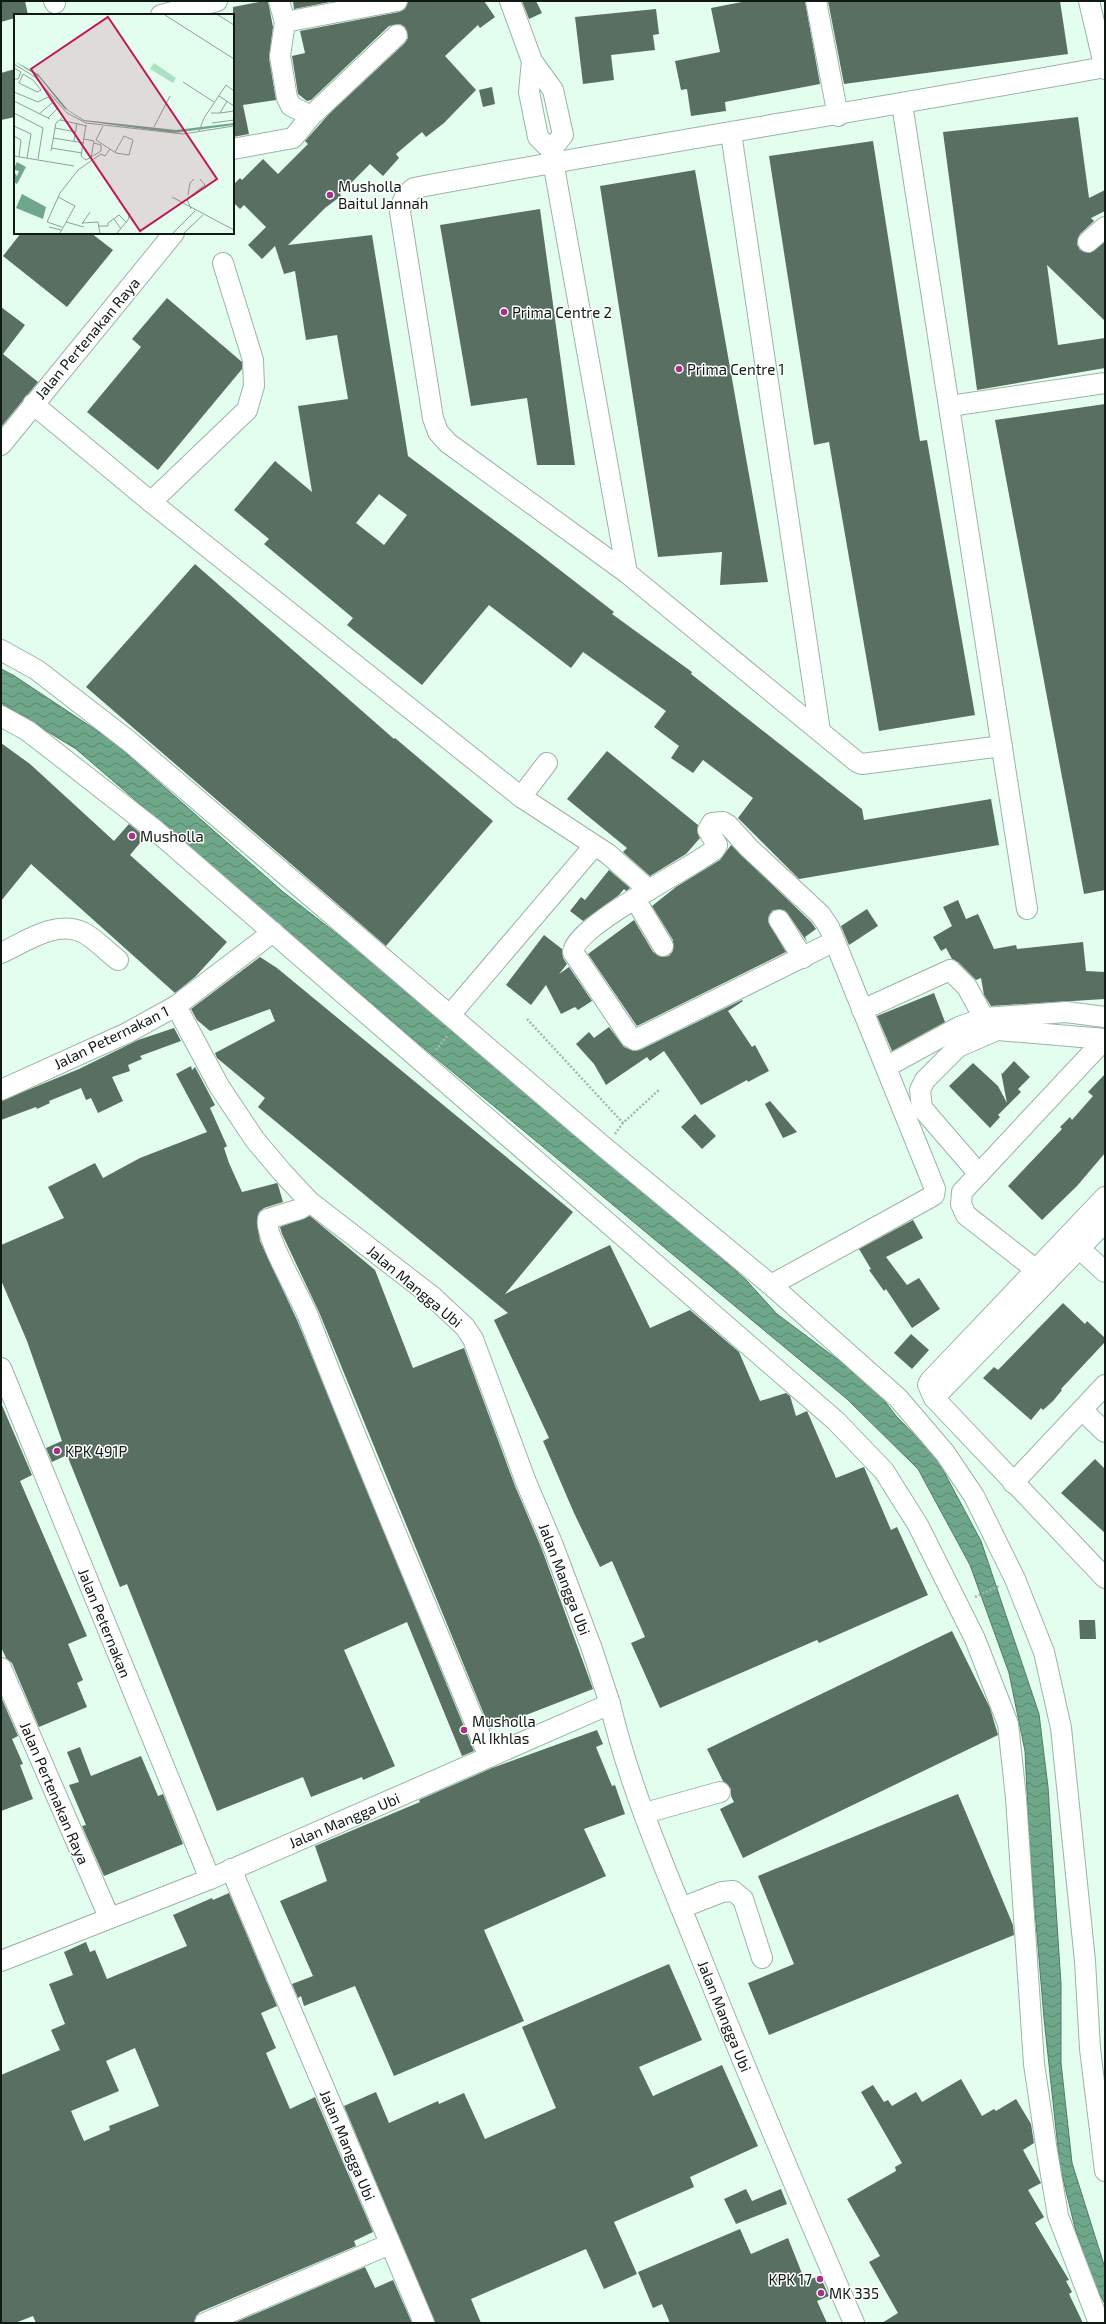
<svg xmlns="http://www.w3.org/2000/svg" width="1106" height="2324" font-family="'Exo 2',sans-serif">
<defs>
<pattern id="water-waves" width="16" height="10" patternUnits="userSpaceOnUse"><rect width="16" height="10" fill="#6fa78a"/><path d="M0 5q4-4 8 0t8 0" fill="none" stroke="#5a8770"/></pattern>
</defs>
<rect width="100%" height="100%" fill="#e3fdee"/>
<polygon fill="url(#water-waves)" stroke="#527c67" points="1,669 13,675 111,740 282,891 442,1016 573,1133 718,1255 747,1281 777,1314 873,1386 897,1417 936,1457 981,1541 1039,1714 1048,1787 1061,1984 1061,2063 1072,2163 1105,2268 1105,2304 1097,2289 1076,2232 1060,2167 1044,2018 1030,1852 1025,1751 1009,1673 970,1565 918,1469 847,1399 419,1044 76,749 1,703"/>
<g fill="#586f62" fill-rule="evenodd">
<polygon points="1,1 25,1 28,15 15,15 15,18 1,22"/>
<polygon points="264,1 268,1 273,27 269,58 276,100 243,105 249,134 233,137 233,7"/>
<polygon points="293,1 335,1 294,9"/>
<path d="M408 1H484L495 17 480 28 478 25 445 56 476 90 444 123 426 137 422 132 396 154 399 158 383 176 370 164 340 194 341 196 325 208 288 245 372 235 408 456 538 553 614 612 612 614 692 672 691 674 862 809 864 820 991 799 999 845 799 879 738 818 753 798 703 760 693 773 671 758 679 746 654 727 666 711 583 652 571 668 489 605 422 685 347 625 353 618 264 544 269 539 234 510 275 461 312 492 298 406 348 399 337 335 306 340 295 271 284 274 275 246 262 259 248 245 266 227 244 205 240 209 233 202V185L240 178 242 180 263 159 278 174 308 144 305 141 330 113 405 43 408 38 405 27 400 24 389 26 311 100 307 101 298 94 292 56 305 53 300 31 399 12 405 9ZM379 494 407 515 384 545 356 523Z"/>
<polygon points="522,1 536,1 542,13 529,19"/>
<polygon points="747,1 805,1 820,84 725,102 726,111 691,116 687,89 681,90 675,61 720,52 711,8"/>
<polygon points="828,1 1060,1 1068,54 844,84"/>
<polygon points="656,9 659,34 653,35 655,50 611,55 614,80 583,84 575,17"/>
<polygon points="15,69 15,117 1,120 1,73"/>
<polygon points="492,87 495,104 483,107 479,90"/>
<polygon points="1078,117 1089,198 1105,190 1105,211 1091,218 1094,221 1080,234 1077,244 1080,250 1090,253 1105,242 1105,321 1047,265 1058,345 1105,338 1105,368 977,390 943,132"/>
<polygon points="873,141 920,441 927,440 975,715 879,731 829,442 814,445 769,156"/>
<polygon points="695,170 768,582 720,585 722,552 658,557 600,186"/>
<polygon points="540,209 575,465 537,465 527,398 471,406 440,225"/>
<polygon points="21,233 91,233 113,250 67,307 3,256"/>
<polygon points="167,298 242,362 242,369 158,470 87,412 141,347 132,339"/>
<polygon points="1,307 25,325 3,354 38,382 1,427"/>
<polygon points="1105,404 1105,890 1084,894 995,420"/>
<polygon points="195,564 394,739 395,738 493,821 386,946 86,687"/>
<polygon points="1,743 30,764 114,841 129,824 145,837 130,855 227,942 195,977 175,993 31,864 1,901"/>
<polygon points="607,751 698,825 697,831 700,838 686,854 650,876 623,852 627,848 567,799"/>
<polygon points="731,845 811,922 816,929 805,937 807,942 788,914 784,910 773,910 769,915 768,921 786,952 637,1026 588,954 634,920 653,952 663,957 669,956 673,951 673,940 652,906 676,887 720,860"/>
<polygon points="609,870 630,888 626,891 624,889 619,895 583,921 570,911 581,897 585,900"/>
<polygon points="958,900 966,919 978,914 994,949 1016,945 1017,949 1083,942 1086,971 1105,972 1105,999 991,1006 984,995 981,978 976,980 958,962 952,959 946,948 941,951 933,937 952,926 943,907"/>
<polygon points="867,909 878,926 849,945 841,926"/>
<polygon points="544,935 562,949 563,958 567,964 559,974 569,967 592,1001 578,1010 575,1007 561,1014 546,985 531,1005 506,985"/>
<polygon points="260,957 277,968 573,1212 505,1294 610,1245 650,1328 690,1310 739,1352 760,1401 786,1393 790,1396 796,1416 807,1411 836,1478 864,1467 891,1530 897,1527 928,1595 819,1643 817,1640 660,1708 631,1643 645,1637 612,1561 600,1567 574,1513 543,1441 549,1438 494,1320 508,1313 258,1107 265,1098 217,1058 215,1053 275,1021 270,1009 210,1031 197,1020 191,1009"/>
<polygon points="934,993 945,1022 892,1051 877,1016"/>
<polygon points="742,1000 743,1001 728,1011 752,1047 755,1045 769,1071 748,1082 747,1080 701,1105 664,1051 650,1061 647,1057 606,1085 594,1064 576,1044 589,1032 594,1038 609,1027 624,1047 634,1051 640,1050"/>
<polygon points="174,1028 181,1041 140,1056 142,1059 128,1065 130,1071 112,1077 123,1101 98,1113 91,1098 86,1100 81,1088 49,1101 50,1103 37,1109 36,1107 1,1120 1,1101 79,1069 138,1040"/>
<polygon points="1014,1061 1030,1077 1018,1089 1021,1092 998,1115 1000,1117 990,1128 949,1086 973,1063 998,1086 1007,1103 1001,1072 1002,1074"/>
<polygon points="191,1066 192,1070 195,1067 215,1105 210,1108 227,1146 224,1148 229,1163 242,1192 277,1183 278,1185 283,1202 264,1208 259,1212 257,1219 260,1241 297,1320 474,1751 462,1756 407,1622 344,1650 395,1766 363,1780 362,1777 311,1797 303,1777 217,1811 127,1584 120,1587 67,1455 52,1462 46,1448 62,1441 27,1341 1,1280 1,1245 64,1218 48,1187 95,1163 103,1178 140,1158 207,1132 176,1074"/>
<polygon points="1105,1074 1105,1153 1077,1186 1042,1220 1008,1186 1062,1129 1060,1127 1070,1117 1072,1120 1093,1096 1088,1092"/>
<polygon points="770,1101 797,1132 783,1138 765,1104"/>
<polygon points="695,1114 716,1136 702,1149 681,1127"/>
<polygon points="310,1216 375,1270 413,1368 464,1348 515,1486 541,1547 593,1689 490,1729 319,1312 282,1234 280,1227"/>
<polygon points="913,1220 923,1238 886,1257 907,1285 919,1278 940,1309 912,1328 886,1289 884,1291 869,1270 871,1269 859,1249"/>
<polygon points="1063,1303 1085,1324 1087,1321 1105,1338 1105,1342 1061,1389 1062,1390 1053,1401 1043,1410 1041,1408 1031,1420 983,1378 994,1367 998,1370"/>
<polygon points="911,1334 929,1350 912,1369 894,1353"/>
<polygon points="1,1403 32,1475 20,1481 87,1636 68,1644 83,1680 77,1683 87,1707 39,1727 12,1663 6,1658 1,1647"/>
<polygon points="1095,1459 1105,1469 1105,1533 1061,1493"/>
<polygon points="1079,1620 1095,1620 1096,1639 1080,1639"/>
<polygon points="952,1631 990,1708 998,1735 743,1858 720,1809 734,1802 731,1796 731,1789 723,1781 707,1749"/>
<polygon points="1,1697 18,1736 12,1739 23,1764 20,1765 33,1799 1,1811"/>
<polygon points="597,1730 603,1744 596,1747 612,1786 615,1785 625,1814 584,1829 606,1876 484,1930 524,2021 394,2076 355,1986 304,2006 301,1996 298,1998 292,1984 313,1976 280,1901 327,1881 315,1846 420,1802 419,1800 492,1768"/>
<polygon points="80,1747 91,1776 141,1756 158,1796 163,1794 183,1844 104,1876 82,1826 86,1825 69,1785 79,1782 67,1752"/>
<polygon points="958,1794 1013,1925 1014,1935 769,2035 748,1983 794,1964 758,1876"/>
<path d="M229 1893 277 2006 261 2013 276 2048 266 2053 290 2109 315 2097 373 2232 354 2241 356 2246 200 2312 196 2316 194 2323H36L33 2316 15 2323H1V2075L60 2050 51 2030 65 2024 49 1984 73 1975 64 1952 86 1942 90 1952 95 1950 107 1979 187 1946 173 1915 212 1898 213 1900ZM135 2048 159 2106 109 2126 110 2130 84 2141 71 2111 119 2091 106 2061Z"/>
<polygon points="669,1964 702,2040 639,2067 653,2096 722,2065 758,2146 690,2177 694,2187 614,2222 637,2274 604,2289 586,2249 471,2299 481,2323 435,2323 344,2106 376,2092 389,2123 438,2101 439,2104 464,2093 485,2139 556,2108 522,2027"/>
<polygon points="961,2079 982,2116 994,2109 996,2111 1016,2099 1031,2124 1034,2143 1023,2150 1041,2183 1028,2190 1044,2217 1035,2223 1069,2280 1066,2281 1072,2292 1069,2294 1083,2323 882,2323 898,2313 869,2262 880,2256 847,2199 896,2171 895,2167 902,2163 861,2092 873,2085 884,2102 888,2100 892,2106 916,2092 922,2102"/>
<polygon points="746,2189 752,2201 781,2189 787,2204 736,2224 724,2199"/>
<polygon points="740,2229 751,2254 788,2238 805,2281 820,2276 829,2296 817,2301 827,2323 670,2323 662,2304 653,2308 638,2272"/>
<polygon points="365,2267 375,2288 393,2280 412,2323 234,2323"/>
</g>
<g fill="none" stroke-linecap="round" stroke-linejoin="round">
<g stroke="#9bb4a6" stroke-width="22">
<g id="minor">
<polyline points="54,1 55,3"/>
<polyline points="279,1 285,22 280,56 287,98 291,106 311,116"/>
<polyline points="510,1 532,61 553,90 563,135 551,150"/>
<polyline points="816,1 838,116"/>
<polyline points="1089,1 1105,69"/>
<polyline points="161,15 217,1"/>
<polyline points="285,22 397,1"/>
<polyline points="532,61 529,92 538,137 551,150 627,573"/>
<polyline points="902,104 1027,909"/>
<polyline points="731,133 820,731"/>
<polyline points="233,149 293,138 311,116 397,35"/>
<polyline points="1088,242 1105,227"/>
<polyline points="33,404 151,502 521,797 608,854 649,890"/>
<polyline points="950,406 1105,383"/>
<polyline points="1,445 174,233"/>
<polyline points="151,502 247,410 254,386 253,360 223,263"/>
<polyline points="1,650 37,670 130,742 604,1147 771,1285 898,1398 945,1453 974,1496 1015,1579 1044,1652 1061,1728 1085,1961 1090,2049 1105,2171"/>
<polyline points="1,716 28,731 155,830 836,1421 884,1471 918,1525 975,1639 1008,1724 1016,1798 1034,2064 1046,2145 1058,2216 1099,2323"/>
<path d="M1002 746 862 764 857 762 627 573 448 443 438 432 433 418 400 212C402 201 405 195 414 188 644 145 875 109 1105 67"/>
<polyline points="521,797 547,763"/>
<polyline points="635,899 663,946"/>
<polyline points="779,920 803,958"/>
<path d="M1 953C25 942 55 920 82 932 95 938 107 952 118 960"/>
<polyline points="176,1006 219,1086 255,1140 282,1172 310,1202 433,1297 465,1327 473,1339 526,1482 552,1543 592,1649 610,1704"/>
<polyline points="862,1010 950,970 967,987 984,1018 1066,1012 1105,1017"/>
<polyline points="450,1015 594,846"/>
<polyline points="886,1067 959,1027 984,1018"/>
<polyline points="1,1090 127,1033 176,1006 273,932"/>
<polyline points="979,1174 922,1108 920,1090 925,1080 958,1047 997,1030 1105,1039"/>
<polyline points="1105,1197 930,1381 928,1385 934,1398 1105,1578"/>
<path d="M310 1202 300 1209 268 1219C263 1234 301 1298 308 1316 365 1464 429 1610 489 1757"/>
<polyline points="1070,1240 1105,1272"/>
<polyline points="1051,1277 1035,1269 966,1215 961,1204 962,1192 1105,1039"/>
<path d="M771 1285 929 1198 934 1195 935 1189 829 927 820 914 749 848 728 825 723 822 712 823 708 830 717 845 714 850C690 869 576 925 573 952L630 1037 635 1040 833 942"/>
<polyline points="1,1368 210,1879"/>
<polyline points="934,1398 1105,1222"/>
<polyline points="1082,1410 1105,1432"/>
<polyline points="1013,1483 1105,1385"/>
<polyline points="1,1668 109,1917"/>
<polyline points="645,1813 720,1792"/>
<polyline points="231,1869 424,2323"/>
<polyline points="681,1908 722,1892 733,1891 743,1899 762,1958"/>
<path d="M1 1961 210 1879 610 1704C630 1789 666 1870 698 1950 748 2075 800 2199 854 2323"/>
<polyline points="205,2323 390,2244"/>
</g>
</g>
<g stroke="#a3b8ac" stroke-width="2.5" stroke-dasharray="2 2" stroke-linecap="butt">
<polyline points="527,1019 623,1123"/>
<polyline points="436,1050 447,1036"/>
<polyline points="615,1134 623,1123 660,1089"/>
<polyline points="975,1597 999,1586"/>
</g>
<use href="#minor" stroke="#fff" stroke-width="20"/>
</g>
<g fill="#a83188" stroke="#fff" stroke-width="1.5">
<circle cx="330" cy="195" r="4"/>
<circle cx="504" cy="312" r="4"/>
<circle cx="679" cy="369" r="4"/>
<circle cx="132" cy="836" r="4"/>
<circle cx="57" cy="1451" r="4"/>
<circle cx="464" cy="1730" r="4"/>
<circle cx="820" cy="2279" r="4"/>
<circle cx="821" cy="2293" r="4"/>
</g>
<g text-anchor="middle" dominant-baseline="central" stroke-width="3" stroke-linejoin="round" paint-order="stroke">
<g font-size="15" fill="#101914" stroke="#fff" text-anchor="start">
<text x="338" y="186">Musholla<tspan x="338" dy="17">Baitul Jannah</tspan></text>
<text x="512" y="312">Prima Centre 2</text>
<text x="687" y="369">Prima Centre 1</text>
<text x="140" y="836">Musholla</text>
<text x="65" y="1451">KPK 491P</text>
<text x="472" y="1721">Musholla<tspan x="472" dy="17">Al Ikhlas</tspan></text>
<text x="812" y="2279" text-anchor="end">KPK 17</text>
<text x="829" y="2293">MK 335</text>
</g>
<g font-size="15" fill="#101914" stroke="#fff">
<text transform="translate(87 338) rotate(-50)">Jalan Pertenakan Raya</text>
<text transform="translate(111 1037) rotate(-26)">Jalan Peternakan 1</text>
<text transform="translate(415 1286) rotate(40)">Jalan Mangga Ubi</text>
<text transform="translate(565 1579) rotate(69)">Jalan Mangga Ubi</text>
<text transform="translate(105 1623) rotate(68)">Jalan Peternakan</text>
<text transform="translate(55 1793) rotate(67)">Jalan Pertenakan Raya</text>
<text transform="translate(344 1820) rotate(-23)">Jalan Mangga Ubi</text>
<text transform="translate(725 2016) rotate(68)">Jalan Mangga Ubi</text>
<text transform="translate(348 2145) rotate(67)">Jalan Mangga Ubi</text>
</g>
</g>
<g transform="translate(14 14)">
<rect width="220" height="220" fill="#e3fdee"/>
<path d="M140 49 162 64 159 69 136 55Z" fill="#abe1c3"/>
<path d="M0 47 24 60 54 96 70 106 162 116 220 109V111L160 119 70 107 50 94 25 63ZM3 148 12 153 3 170 0 168V158L3 162 5 157 0 156V154ZM8 180 32 193 29 205 2 194Z" fill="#6fa78a"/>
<path fill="none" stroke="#8fa297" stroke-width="1" d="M151 1 220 45M204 1 220 11M0 50 21 63 53 99 72 109 169 120 220 112M0 54 7 58 4 65H0M9 60 19 66 27 76 23 78 5 69ZM169 68 200 88M0 78 24 88 34 83 43 95 34 104M205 82 220 92M0 87 36 105M0 99 29 114 24 145M197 99H206L213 87M206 99 220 97M25 100 38 89M46 106 73 112M198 109 220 106M72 111 67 142 72 146 87 137V131L80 129M0 112 17 120 13 144M89 112 82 126 102 139 115 141 119 126 110 122 101 138M140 113 156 82M41 114 62 118M185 117 190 104 212 71 220 77M0 122 7 126 5 143M39 124 70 129M70 125 80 127 77 144M60 127 63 109M37 134 68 139M37 137 42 109 48 104M0 142 60 152M174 181 176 169 180 165M44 183 61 192 46 219M158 183 220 216M177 195 173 185 191 171 186 165M100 205 107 215M52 208 70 213M68 209 84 208 86 219M68 210 76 198M84 212H94V209L105 201 112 208M35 213 47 216M48 213 33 208 46 179 64 156 87 140 91 142 96 135M103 219 114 206 116 199M159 219 181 197M170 219 189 201"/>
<path fill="#c2185b" fill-opacity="0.15" stroke="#c2185b" stroke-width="2" d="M94 3 203 165 126 217 17 55Z"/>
<rect width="220" height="220" fill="none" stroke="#101914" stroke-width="2"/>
</g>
<rect width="1106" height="2324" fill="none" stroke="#101914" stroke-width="4"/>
</svg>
